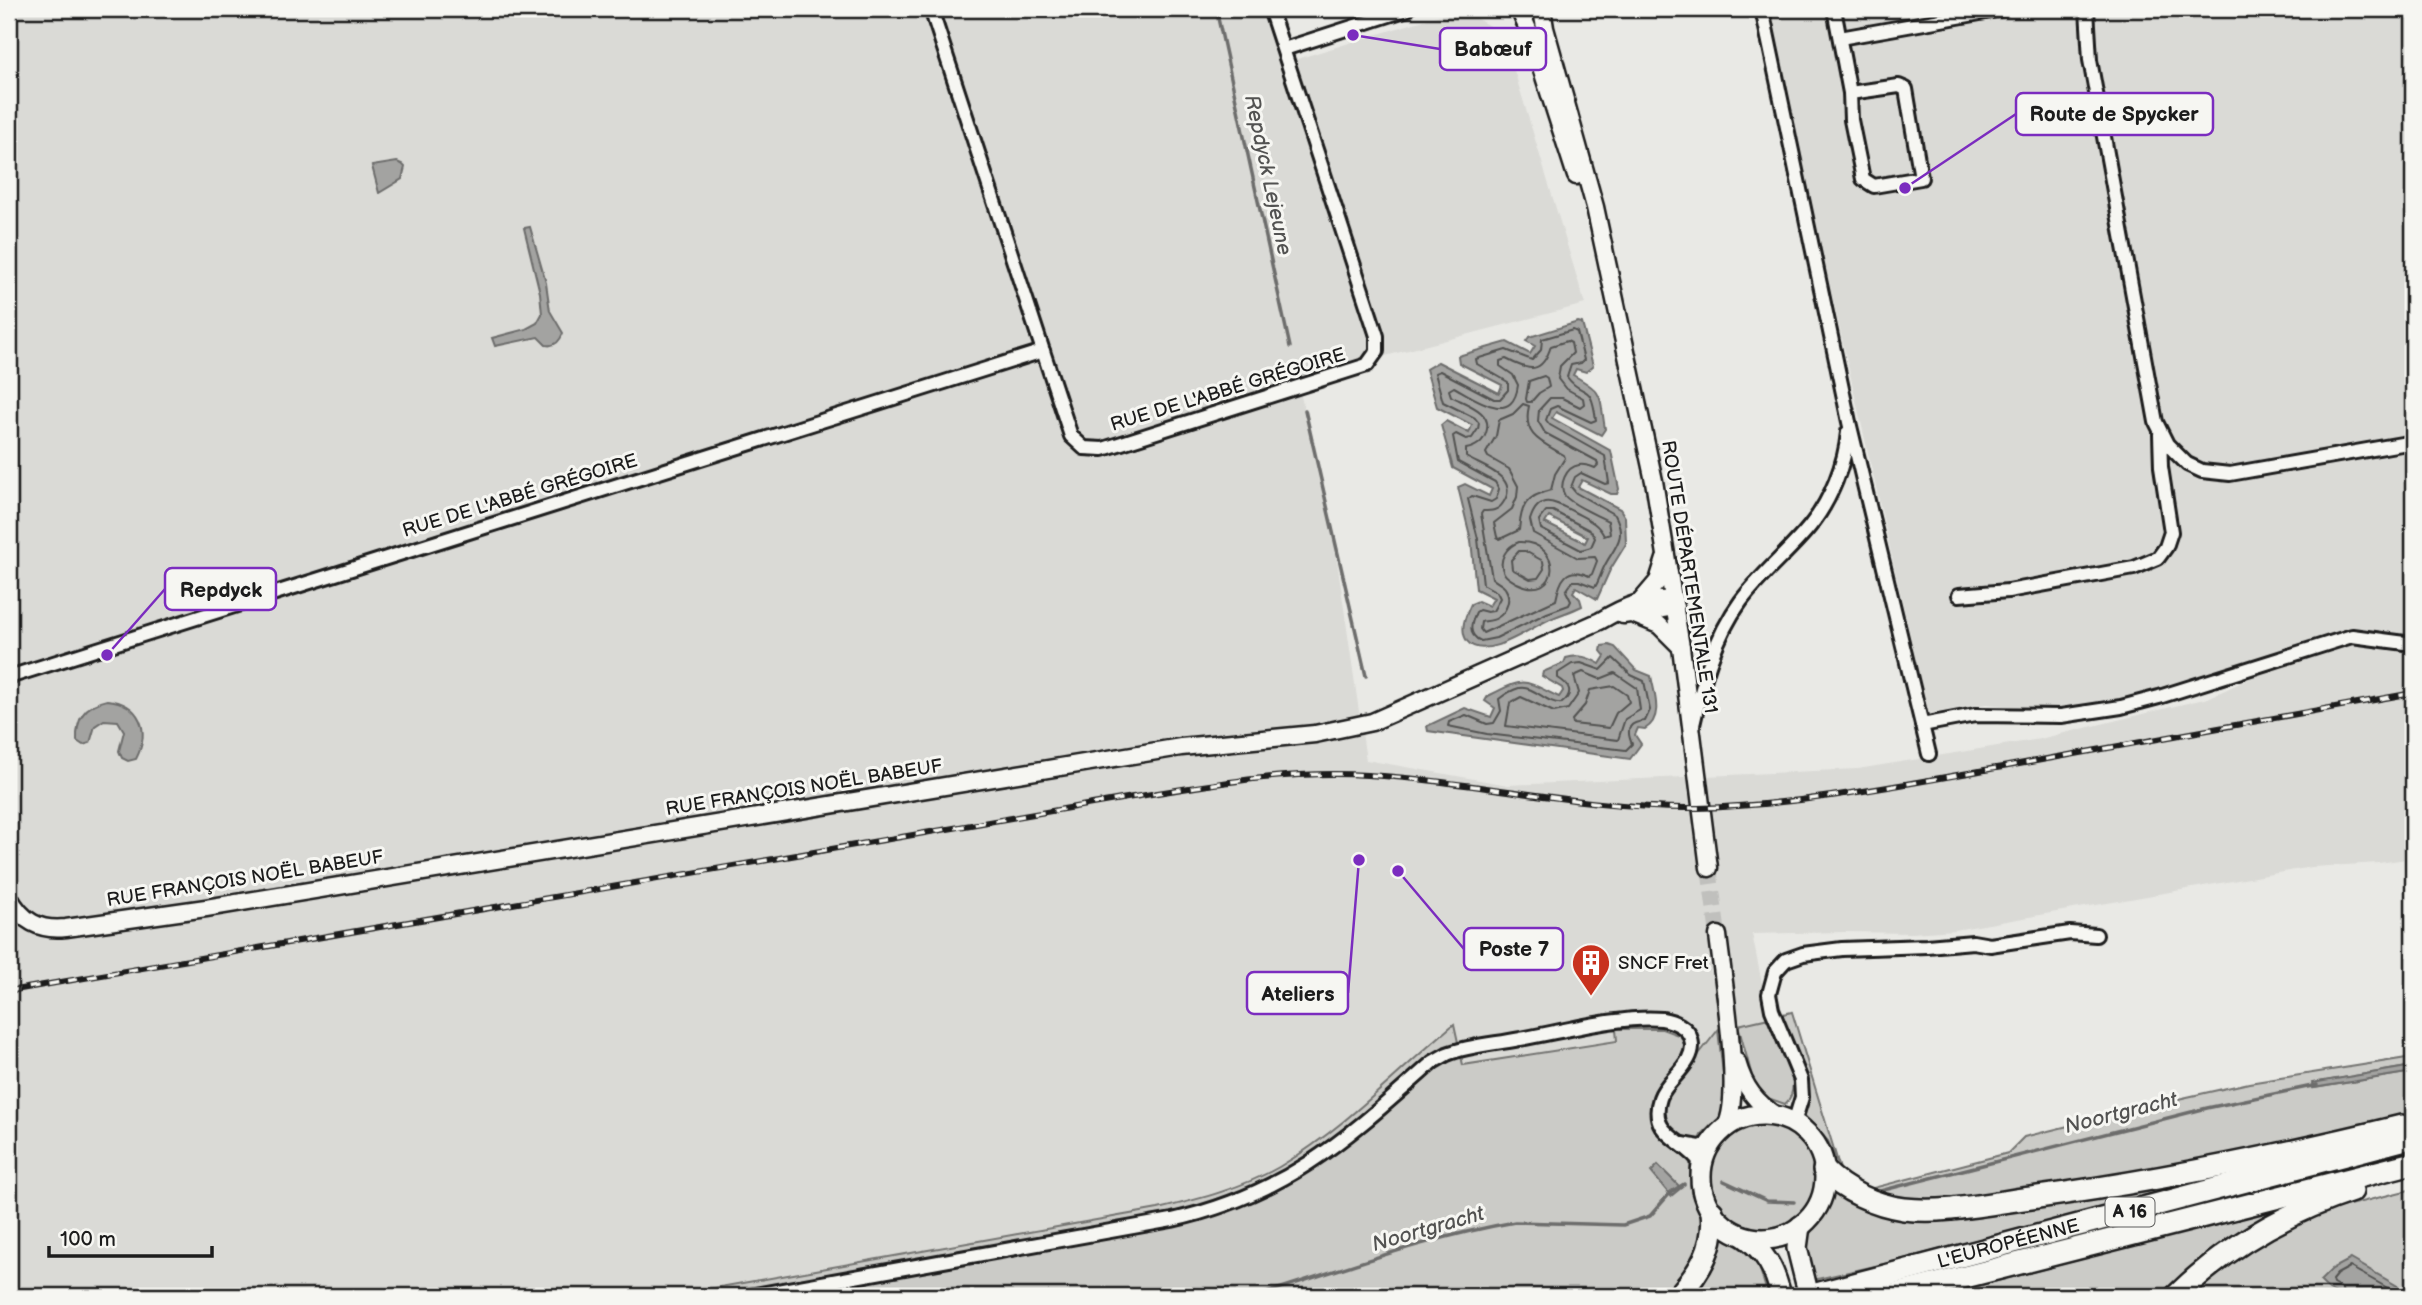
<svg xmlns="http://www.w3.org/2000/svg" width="2422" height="1305" font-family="'Balsamiq Sans',sans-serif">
<rect width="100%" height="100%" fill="#e9e9e5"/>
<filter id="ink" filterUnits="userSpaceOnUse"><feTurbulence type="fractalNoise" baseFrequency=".0143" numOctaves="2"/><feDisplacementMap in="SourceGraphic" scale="14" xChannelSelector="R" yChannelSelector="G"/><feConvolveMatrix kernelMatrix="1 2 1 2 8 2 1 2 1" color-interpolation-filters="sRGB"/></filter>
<g filter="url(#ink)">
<polygon fill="#dadad6" points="9,9 1280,9 1297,59 1460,9 1503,34 1585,304 1297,379 1334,539 1366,760 1508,785 1858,769 2040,739 2208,698 2348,632 2147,693 2076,708 2038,710 1987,704 1928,714 1793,126 1770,9 2413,9 2413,858 2379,863 2312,867 1955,930 1912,933 1845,932 1752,934 1769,1018 1718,1030 1699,1054 1681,1036 1662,1029 1616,1029 1617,1041 1463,1066 1453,1025 1345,1121 1278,1168 1236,1187 1201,1199 1158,1209 670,1296 9,1296"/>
<g fill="#cbcbc7" stroke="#747472" stroke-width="2">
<polygon points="1792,1012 1840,1169 1828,1141 1805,1116 1807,1088 1801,1061 1778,1015"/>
<path d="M1769 1018C1779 1038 1806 1086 1785 1104L1762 1096 1755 1087 1738 1025Z"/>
<path d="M1454 1024 1463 1065 1617 1041 1616 1029H1662L1681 1036 1683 1043 1699 1054 1718 1030 1725 1091 1724 1108 1721 1116 1701 1135 1690 1162 1691 1193 1706 1225 1743 1250 1759 1266 1768 1296H670L1158 1209C1200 1199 1242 1188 1279 1167 1345 1128 1396 1073 1454 1024Z"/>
<path d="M2413 1057V1066L2313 1083 2314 1088 2413 1072V1114C2291 1145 2168 1169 2044 1188 2002 1194 1950 1208 1907 1202 1894 1200 1884 1194 1873 1188L2008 1153 2024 1137 2156 1104 2249 1083Z"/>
<circle cx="1763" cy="1176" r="54"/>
<polygon points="2257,1167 1884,1264 1813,1280 1805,1251 1808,1237 1825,1208 1831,1190 1869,1207 1907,1215"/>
<polygon points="2413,1189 2413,1296 2192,1296 2207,1281 2251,1247 2301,1217"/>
<polygon points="2283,1207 2283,1210 2168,1296 1939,1296"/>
</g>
<g fill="#a3a3a1" stroke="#6d6d6c" stroke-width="2" fill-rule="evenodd">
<polygon points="397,162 402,164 405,167 402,179 379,193 372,166"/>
<path d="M530 227 546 283 550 311 563 333C560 341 555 347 546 345L538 337 495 346 492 338 526 329 537 323 542 314 540 293 524 228Z"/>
<path d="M1578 322 1582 323 1593 366 1586 372 1576 369 1573 375C1605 393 1599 394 1605 429L1601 435 1556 412 1552 418 1611 451 1619 489 1617 494H1611L1582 480 1578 487 1620 509 1625 517 1626 544 1610 570 1597 599 1576 587 1573 592 1580 599 1582 606C1570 612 1558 615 1546 621 1529 629 1483 662 1467 641 1459 629 1466 615 1471 604L1478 601 1489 606 1494 598 1476 589 1471 540 1458 487 1465 484 1489 496 1492 489 1453 468 1441 425 1446 421 1469 433 1472 425 1437 407 1426 369 1438 362 1499 393 1502 385 1459 363 1458 356 1507 342 1530 354 1535 346 1526 341 1529 337ZM1549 517 1588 537 1585 543 1545 523Z"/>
<path d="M1609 645 1615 647 1636 670 1651 676C1654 693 1664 718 1645 729L1638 728 1635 735 1641 744 1630 759 1428 731 1427 726 1465 708 1491 717 1495 708 1485 701 1488 696C1526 677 1521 679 1559 697L1563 691 1562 688 1542 676 1543 672 1564 663 1566 658C1579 654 1588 657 1600 664L1605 656 1601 651 1602 646Z"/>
<path d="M107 700C140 703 151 730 136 759L128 761 122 758 119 751 124 731 118 721 104 720 95 726 90 743 83 745 77 741C76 719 84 705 107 700Z"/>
<polygon points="2413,1066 2413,1072 2313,1088 2312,1083"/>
<polygon points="1658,1165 1681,1188 1671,1196 1651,1172"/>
<polygon points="2351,1259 2413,1295 2413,1296 2342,1296 2329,1290 2320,1281 2332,1269"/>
</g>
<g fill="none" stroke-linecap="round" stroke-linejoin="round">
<g stroke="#525251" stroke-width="2">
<path d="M1573 330 1577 332 1584 360 1581 363 1571 365 1567 377C1583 399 1591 379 1596 420L1591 422 1557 406 1550 409 1546 420 1550 425 1605 456 1609 483 1605 484 1581 473 1575 477 1571 487 1576 493 1615 515C1628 539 1613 548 1604 567 1601 573 1599 581 1595 587L1579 581H1573L1566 591 1571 601 1569 605 1547 613 1496 638 1481 641C1467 635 1471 623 1476 612L1479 610 1487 612 1493 611 1500 598 1497 592 1483 584 1478 539 1468 499 1472 496 1491 502 1496 499 1499 489 1495 482 1458 462 1453 436 1456 434 1466 439 1472 438 1478 429 1479 423 1475 418 1443 402 1435 373 1440 371 1494 399H1500L1508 390V382L1477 364 1476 359 1506 350 1532 360 1541 350 1542 339Z"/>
<path d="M1567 341 1571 343 1573 353 1560 366 1558 379 1565 388 1583 398 1584 404 1580 407 1562 398H1550L1539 410 1538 421 1545 433 1597 461 1598 465 1595 468C1590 466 1585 464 1579 465 1566 467 1558 485 1565 496 1572 505 1597 515 1608 521L1610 534 1604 536C1598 523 1587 519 1574 512 1555 502 1539 492 1530 520L1533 533 1578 558 1595 557 1597 561 1592 574 1589 576C1566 565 1560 580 1556 600L1483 633 1480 629 1481 622C1486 621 1493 621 1497 618 1507 612 1512 598 1505 588 1502 584 1496 582 1492 578L1481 514 1483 511C1491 511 1498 511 1503 503 1521 477 1482 467 1466 457V449C1476 447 1483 443 1486 433 1494 411 1465 404 1451 396L1449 390 1454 387C1474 398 1513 427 1518 385L1513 375 1500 366V361L1506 359C1529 371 1542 375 1551 346Z"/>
<polygon points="1544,376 1547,378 1549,387 1539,393 1531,402 1527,402 1526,399 1529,381"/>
<path d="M1523 404 1529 406C1522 436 1541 442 1564 455L1565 458 1555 474 1551 490C1526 496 1521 505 1519 530L1500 539 1497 537 1494 523 1512 509 1517 497 1518 486 1509 469 1488 457 1486 453 1496 436 1499 420 1513 414Z"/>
<polygon points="1546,511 1553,511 1591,531 1595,538 1591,547 1581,550 1541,529 1539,520"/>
<path d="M1519 542C1565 541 1560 604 1517 583 1512 580 1507 578 1504 573 1497 560 1507 546 1519 542Z"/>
<polygon points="1519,551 1525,551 1543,561 1544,569 1538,578 1530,579 1512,569 1511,560"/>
<path d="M1613 658 1631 675 1644 681 1650 710 1645 721C1630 722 1625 728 1632 744L1626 750 1487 734 1448 726 1449 722 1466 715 1487 724 1494 723 1501 711 1499 699C1504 695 1512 690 1519 688 1534 685 1547 705 1562 703 1574 693 1570 685 1558 678V673L1572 664 1581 663 1601 670Z"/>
<polygon points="1583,672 1600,679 1615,673 1637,688 1640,710 1625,719 1618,740 1506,726 1510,703 1521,697 1554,712 1568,709 1579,693 1574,676"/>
<polygon points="1614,686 1627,695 1629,702 1616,713 1609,728 1573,724 1572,720 1585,705 1590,690"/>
<polyline points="2343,1296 2342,1289 2333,1284 2332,1280 2337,1274 2350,1267 2402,1296"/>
</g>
<g stroke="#6d6d6c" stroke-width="3.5">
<polyline points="1216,9 1290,347"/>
<polyline points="1305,410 1366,676"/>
<polyline points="1724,1181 1767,1201 1794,1202"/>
<polyline points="1876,1192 2207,1108 2317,1085"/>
<path d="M1256 1296C1341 1270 1427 1237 1515 1222L1623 1225 1650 1216 1671 1192 1684 1184"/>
</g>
<polyline stroke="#c0c0bd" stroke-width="16" stroke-dasharray="16 8" stroke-linecap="butt" points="1709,868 1718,935"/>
<g stroke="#1c1c1c" stroke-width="18">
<g id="street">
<polyline points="931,9 1043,351"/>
<polyline points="1762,9 1849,422 1929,754"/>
<polyline points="1834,9 1850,93 1851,120 1863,179 1874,186 1921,178 1906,89 1899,86 1850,93"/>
<polyline points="2087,9 2090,60 2156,422 2167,444 2187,464 2202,471 2230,474 2413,442"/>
<polyline points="1840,38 2003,9"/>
<polyline points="1284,49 1408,9"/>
<polyline points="1959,595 2008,591 2134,568 2158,558 2166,547 2171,532 2161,467 2160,434"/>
<polyline points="9,677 1043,351 1071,436 1084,448 1103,449 1367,365 1377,351 1377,336 1270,9"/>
<path d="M1693 725C1703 681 1714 638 1741 601 1762 573 1789 552 1810 526 1831 500 1845 464 1848 432"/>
<polyline points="1922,725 1975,715 2061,716 2121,707 2159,697 2352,636 2413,644"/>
<polyline points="1794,1123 1802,1097 1801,1080 1772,1010 1769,994 1775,972 1786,960 1803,954 1842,949 1927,946 1973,942 1990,945 2070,933 2096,935"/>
<polyline points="1683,1144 1700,1147 1709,1144"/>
<path d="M749 1296 1172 1220C1288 1194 1347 1138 1433 1062L1447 1054C1470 1045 1496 1044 1520 1039 1560 1032 1623 1015 1662 1019 1674 1021 1688 1027 1691 1039 1698 1063 1666 1079 1660 1098 1647 1137 1688 1140 1702 1165"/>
</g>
</g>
<g stroke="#1c1c1c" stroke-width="21">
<g id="secondary">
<polyline points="1519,9 1531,36 1576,176"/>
<polyline points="1542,9 1545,28 1595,207 1654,481 1681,647 1709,868"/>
<polyline points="1641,601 1658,581 1665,559"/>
<polyline points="1623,615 1675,607"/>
<polyline points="1635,615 1659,625 1681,647"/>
<path d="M9 897C22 921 39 931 66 928L206 908 1181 747 1315 734 1372 722 1600 621C1625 606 1644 598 1674 600"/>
<path d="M1718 935C1722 974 1743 1095 1726 1126"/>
<path d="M1737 1062C1744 1087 1756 1103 1778 1117"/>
</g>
</g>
<g stroke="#1c1c1c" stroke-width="24">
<g id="primary">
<circle cx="1763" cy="1177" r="62"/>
<polyline points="1800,1226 1797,1248 1809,1296"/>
<path d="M1743 1236C1766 1252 1775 1270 1781 1296"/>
</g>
</g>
<g stroke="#1c1c1c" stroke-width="26">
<g id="highway">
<path d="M1824 1170C1844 1191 1875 1205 1904 1209 1946 1214 1990 1203 2031 1198 2156 1181 2279 1156 2402 1126"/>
<path d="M1678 1296C1700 1272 1716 1246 1712 1212"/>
<path id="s1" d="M1809 1296 2413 1137"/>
<polyline points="1890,1296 2413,1163"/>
<path d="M2176 1296C2227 1246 2285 1213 2352 1191"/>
</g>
</g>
<use href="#street" stroke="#f6f6f2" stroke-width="12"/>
<use href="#secondary" stroke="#f6f6f2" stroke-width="16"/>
<use href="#primary" stroke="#f6f6f2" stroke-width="19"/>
<use href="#highway" stroke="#f6f6f2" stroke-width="21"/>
<g stroke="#1c1c1c" stroke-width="6">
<path id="rail" d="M9 991 1127 798C1207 785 1286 770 1367 775 1478 781 1587 810 1698 808 1803 805 1905 784 2008 766 2143 742 2278 717 2413 693"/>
</g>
<use href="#rail" stroke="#f6f6f2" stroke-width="3.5" stroke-dasharray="10" stroke-linecap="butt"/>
</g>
</g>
<defs>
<g id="building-pin" transform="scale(2.0125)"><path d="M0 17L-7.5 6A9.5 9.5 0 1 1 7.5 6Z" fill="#c8321e" stroke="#f6f6f2"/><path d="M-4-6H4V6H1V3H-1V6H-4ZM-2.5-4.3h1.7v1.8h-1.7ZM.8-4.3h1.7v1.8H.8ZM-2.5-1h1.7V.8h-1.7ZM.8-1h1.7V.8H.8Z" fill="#fff"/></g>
</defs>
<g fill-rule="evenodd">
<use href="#building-pin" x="1591" y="963"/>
</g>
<g text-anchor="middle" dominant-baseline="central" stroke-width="6" stroke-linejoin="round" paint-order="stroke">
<rect fill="#f6f6f2" stroke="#5d5d5c" stroke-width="2" x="2105.5" y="1197.5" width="49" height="29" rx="5"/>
<g font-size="18" font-weight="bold" fill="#1c1c1c">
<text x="2130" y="1212">A 16</text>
</g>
<g font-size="19" fill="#1c1c1c" stroke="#f6f6f2">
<text transform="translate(1228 390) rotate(-17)">RUE DE L'ABBÉ GRÉGOIRE</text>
<text transform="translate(520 496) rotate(-17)">RUE DE L'ABBÉ GRÉGOIRE</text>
<text transform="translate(1689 577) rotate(81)">ROUTE DÉPARTEMENTALE 131</text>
<text transform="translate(804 788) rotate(-9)">RUE FRANÇOIS NOËL BABEUF</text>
<text transform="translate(245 879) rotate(-9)">RUE FRANÇOIS NOËL BABEUF</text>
<text stroke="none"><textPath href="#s1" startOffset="206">L'EUROPÉENNE</textPath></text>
</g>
<g font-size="19" fill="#1c1c1c" stroke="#f6f6f2" text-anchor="start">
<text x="1618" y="963">SNCF Fret</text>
</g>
<g font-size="21" font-style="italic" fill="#525251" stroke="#f6f6f2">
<text transform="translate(1268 175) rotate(78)">Repdyck Lejeune</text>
<text transform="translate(2121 1113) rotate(-14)">Noortgracht</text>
<text transform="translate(1428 1229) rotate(-16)">Noortgracht</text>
</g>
</g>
<path fill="none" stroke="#7b2cbf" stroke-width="2.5" d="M1353 35L1440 49M1905 188L2016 114M107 655L165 589M1398 871L1464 949M1359 860L1348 993"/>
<g fill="#7b2cbf" stroke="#f6f6f2" stroke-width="2.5">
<circle cx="1353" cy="35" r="7"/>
<circle cx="1905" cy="188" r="7"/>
<circle cx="107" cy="655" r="7"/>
<circle cx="1398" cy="871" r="7"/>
<circle cx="1359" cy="860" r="7"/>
</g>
<g fill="#f6f6f2" stroke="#7b2cbf" stroke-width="2.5">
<rect x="1440" y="28" width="106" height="42" rx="7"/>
<rect x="2016" y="93" width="197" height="42" rx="7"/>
<rect x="165" y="568" width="111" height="42" rx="7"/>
<rect x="1464" y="928" width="99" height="42" rx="7"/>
<rect x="1247" y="972" width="101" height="42" rx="7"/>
</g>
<g font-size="21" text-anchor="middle" font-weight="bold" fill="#1c1c1c">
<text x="1493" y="56">Babœuf</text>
<text x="2114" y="121">Route de Spycker</text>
<text x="221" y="597">Repdyck</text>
<text x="1514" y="956">Poste 7</text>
<text x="1298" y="1001">Ateliers</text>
</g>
<rect width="2422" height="1305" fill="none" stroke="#f6f6f2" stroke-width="35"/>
<rect x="18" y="18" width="2387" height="1270" fill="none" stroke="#1c1c1c" stroke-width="2.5" filter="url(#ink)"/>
<path d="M49 1246v10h163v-10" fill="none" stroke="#1c1c1c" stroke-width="3.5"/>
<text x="60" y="1246" font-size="21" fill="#1c1c1c" stroke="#f6f6f2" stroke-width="5" paint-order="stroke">100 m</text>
</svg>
